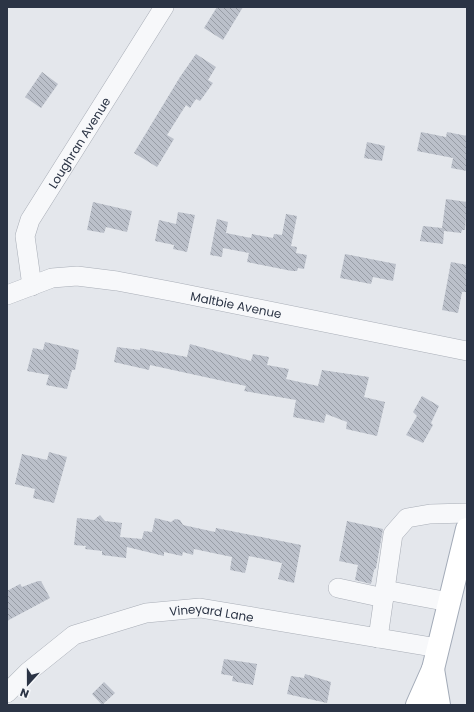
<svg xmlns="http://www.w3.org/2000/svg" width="474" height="712" font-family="Poppins,sans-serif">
<defs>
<pattern id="building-back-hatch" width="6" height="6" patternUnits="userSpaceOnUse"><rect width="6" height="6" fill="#bbc0ca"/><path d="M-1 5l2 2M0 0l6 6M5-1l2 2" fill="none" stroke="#989da6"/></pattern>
</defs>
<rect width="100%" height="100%" fill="#e4e7ec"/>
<g fill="url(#building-back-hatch)">
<polygon points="217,7 243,7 223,40 204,28"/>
<polygon points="196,54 216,67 208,80 213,83 200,101 196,99 190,108 186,105 167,135 174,139 157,167 134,153 180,77"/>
<polygon points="42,72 58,84 41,108 25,97"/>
<polygon points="421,132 446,137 447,132 467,136 467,171 451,168 453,158 417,151"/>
<polygon points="367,142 385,146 382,161 364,158"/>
<polygon points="446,199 467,202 465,230 462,230 461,233 444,231 443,244 420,241 423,226 442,228"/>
<polygon points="93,202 132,211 127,232 106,227 104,233 87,230"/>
<polygon points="178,212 195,215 187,252 173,249 174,245 155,241 159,220 176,224"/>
<polygon points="286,214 297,216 291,246 297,247 296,253 307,255 304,269 298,268 297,271 292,271 247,262 249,253 223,248 222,257 210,255 217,219 228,222 226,233 251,238 252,234 273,238 274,234 282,235"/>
<polygon points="345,254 396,264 393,281 373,277 371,284 340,278"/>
<polygon points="451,262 467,265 467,292 462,292 458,313 442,310"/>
<polygon points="45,342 79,350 75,370 72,370 67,389 46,385 49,375 27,371 33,348 43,350"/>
<polygon points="190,344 251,361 253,354 269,357 267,365 289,369 286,379 318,386 322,370 369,377 364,397 385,402 377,436 346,429 347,422 326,414 324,423 293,417 296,400 244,391 246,386 150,365 149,370 114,362 117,347 140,350 140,348 187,357"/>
<polygon points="422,396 439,406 431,423 433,425 423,443 406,435 417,416 413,412"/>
<polygon points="49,452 67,457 54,503 33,498 35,489 15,484 22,454 47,460"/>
<polygon points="100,515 105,521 122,523 120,537 142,539 144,531 152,532 155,518 171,522 175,519 180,520 183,525 215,532 216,528 301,545 294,583 278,579 282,563 249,556 245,573 230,570 232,557 194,549 193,555 183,552 182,556 164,552 164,556 127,547 126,558 102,555 102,551 85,549 86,546 74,545 77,518 94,520"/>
<polygon points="347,521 383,529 376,568 374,570 371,584 355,580 358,565 339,561"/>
<polygon points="38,581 41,581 50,598 7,621 7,591 20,584 22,587"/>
<polygon points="224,659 257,664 253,685 232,681 233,676 221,674"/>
<polygon points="305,674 331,682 327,703 287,694 291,676 304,678"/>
<polygon points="104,682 115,693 102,705 92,694"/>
</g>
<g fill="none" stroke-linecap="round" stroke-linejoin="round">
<g stroke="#a9aeb7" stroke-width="20">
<g id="minor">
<path id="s1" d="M32 286 25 236 30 220 164 7"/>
<path id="s2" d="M7 295 52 278 77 276 117 281 175 292 467 351"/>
<polyline points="338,588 384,598"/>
<polyline points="385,590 449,602"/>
<polyline points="378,638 393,534 407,518 430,514 467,513"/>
<path id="s3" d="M7 693 28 672 74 635 146 613 200 608 438 648"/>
</g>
</g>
<g stroke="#a3abb8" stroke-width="24">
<g id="major">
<polyline points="433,669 439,705"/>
<polyline points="417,705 433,669 467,529"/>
</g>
</g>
<use href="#minor" stroke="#f7f8fa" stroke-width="19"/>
<use href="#major" stroke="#fff" stroke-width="22"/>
</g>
<g text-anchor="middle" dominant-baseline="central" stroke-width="3.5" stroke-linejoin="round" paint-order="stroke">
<g font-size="12" fill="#2b3445" stroke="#f4f6f9">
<text stroke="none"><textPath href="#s1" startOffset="159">Loughran Avenue</textPath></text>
<text stroke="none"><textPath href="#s2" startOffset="235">Maltbie Avenue</textPath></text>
<text stroke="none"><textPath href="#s3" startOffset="230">Vineyard Lane</textPath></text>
</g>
</g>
<rect width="474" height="712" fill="none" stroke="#2b3445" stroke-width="16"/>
<g transform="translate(28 684) rotate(201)" stroke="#f4f6f9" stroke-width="3" paint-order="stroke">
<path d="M0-3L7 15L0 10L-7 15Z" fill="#2b3445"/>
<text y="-6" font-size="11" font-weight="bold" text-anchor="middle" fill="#2b3445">N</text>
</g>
</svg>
